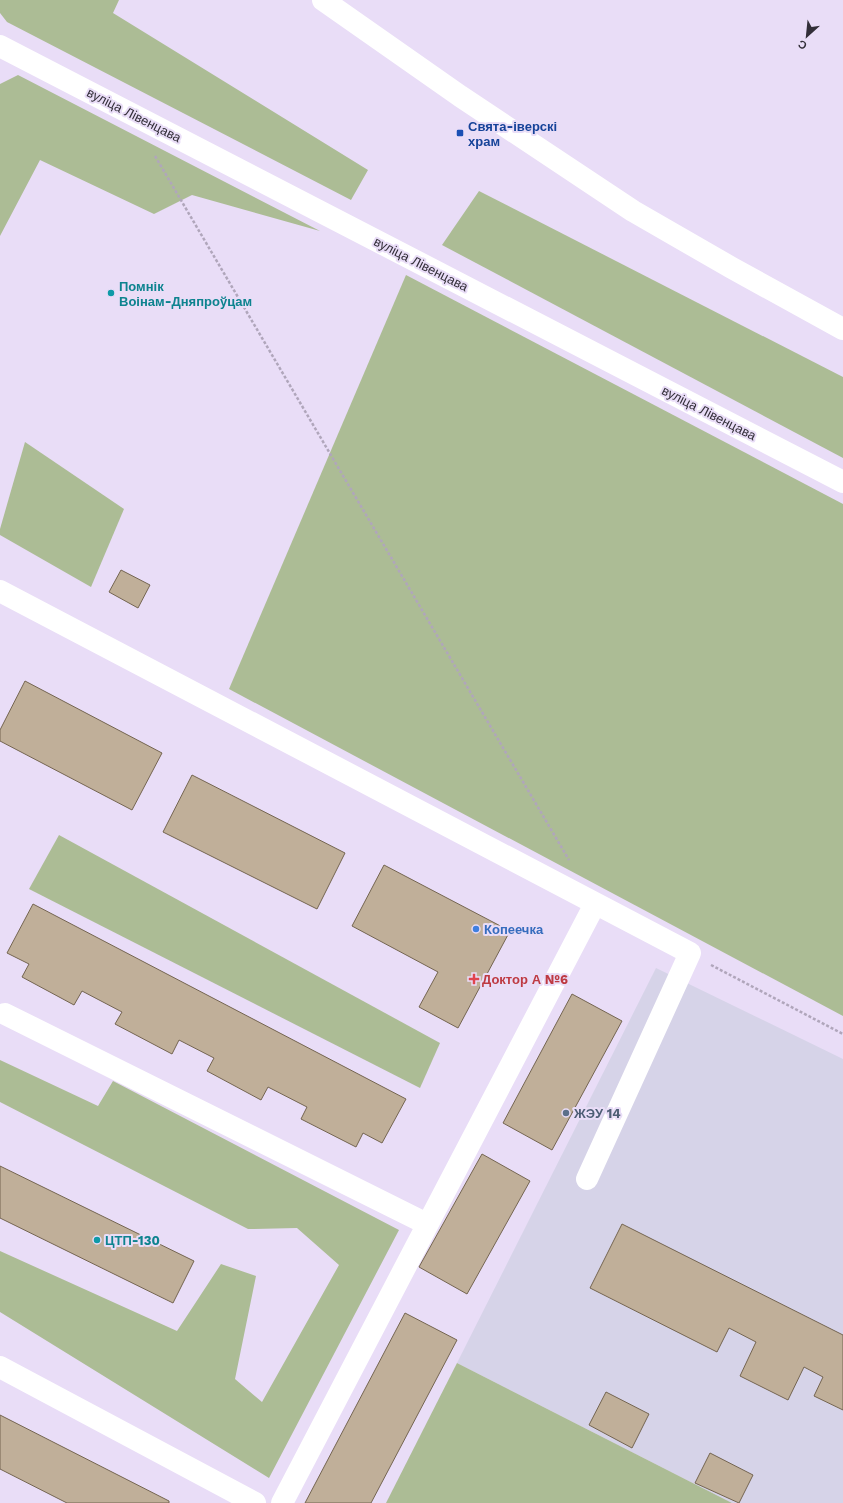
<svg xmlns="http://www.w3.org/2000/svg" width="843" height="1503" font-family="'Work Sans',sans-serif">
<rect width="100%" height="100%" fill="#e9ddf7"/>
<polygon fill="#d6d3e8" points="656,968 843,1059 843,1503 732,1503 457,1363"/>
<g fill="#acbc95">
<polygon points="0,0 119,0 113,13 368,170 351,200 7,22 0,13"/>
<polygon points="18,75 320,231 192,195 154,214 40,160 0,236 0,84"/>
<polygon points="479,191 843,377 843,458 442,245"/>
<polygon points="406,275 843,504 843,1016 229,689"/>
<polygon points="25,442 124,509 91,587 0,535 0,529"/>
<polygon points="59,835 440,1043 420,1088 29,889"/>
<polygon points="0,1060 98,1106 113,1081 399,1230 269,1478 0,1312 0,1251 177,1331 221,1264 256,1276 235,1379 262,1402 339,1265 297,1228 248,1229 0,1102"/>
<polygon points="457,1363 732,1503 386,1503"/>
</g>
<g fill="#c0af99" stroke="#746551">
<polygon points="121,570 150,585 138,608 109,592"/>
<polygon points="25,681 162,753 132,810 0,741 0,730"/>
<polygon points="192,775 345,853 317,909 163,832"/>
<polygon points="384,865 510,931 458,1028 419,1007 438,972 352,926"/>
<polygon points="33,904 406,1099 382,1143 363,1133 356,1147 301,1119 307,1107 268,1087 261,1100 207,1071 214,1058 179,1040 172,1054 115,1024 122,1012 82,991 74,1005 22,977 29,964 7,953"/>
<polygon points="572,994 622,1021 552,1150 503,1123"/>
<polygon points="482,1154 530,1181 467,1294 419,1267"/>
<polygon points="0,1166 194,1261 173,1303 0,1218"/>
<polygon points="622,1224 843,1335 843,1410 814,1396 823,1377 804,1367 788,1400 740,1376 756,1342 729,1328 717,1352 590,1288"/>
<polygon points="405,1313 457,1340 371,1503 305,1503"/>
<polygon points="606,1392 649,1414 632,1448 589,1425"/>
<polygon points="0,1415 169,1501 169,1503 67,1503 0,1469"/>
<polygon points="710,1453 753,1475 739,1503 695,1483"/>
</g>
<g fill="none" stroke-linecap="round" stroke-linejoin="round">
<g stroke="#b0a6bb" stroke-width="2.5" stroke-dasharray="3 2" stroke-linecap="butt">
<polyline points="155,156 569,860"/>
<polyline points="711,965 843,1034"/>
</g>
<g stroke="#fff" stroke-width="22">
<polyline points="323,0 460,96 633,211 732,268 843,329"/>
<polyline points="0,46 843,482"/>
<polyline points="0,591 690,953 587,1179"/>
<polyline points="5,1014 427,1224"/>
<polyline points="0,1367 255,1503"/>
<polyline points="282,1503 595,904"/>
</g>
</g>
<rect fill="#1a4fb4" stroke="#e9ddf7" stroke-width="1.5" x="456" y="129" width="8" height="8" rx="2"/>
<g fill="#0f9aa8" stroke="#e9ddf7" stroke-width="1.5">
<circle cx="111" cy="293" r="4"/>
<circle cx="97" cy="1240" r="4"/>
</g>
<circle fill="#3f7fe0" stroke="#e9ddf7" stroke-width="1.5" cx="476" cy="929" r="4"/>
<path fill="#e0444e" stroke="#e9ddf7" stroke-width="1.5" d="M472 973h4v4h4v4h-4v4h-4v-4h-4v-4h4z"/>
<circle fill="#5c6f8a" stroke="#e9ddf7" stroke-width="1.5" cx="566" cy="1113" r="4"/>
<g text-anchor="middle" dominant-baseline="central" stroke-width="4" stroke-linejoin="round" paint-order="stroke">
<g font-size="13" fill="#322e38" stroke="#e9ddf7">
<text transform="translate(134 115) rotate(27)">вуліца Лівенцава</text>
<text transform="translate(421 264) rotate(27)">вуліца Лівенцава</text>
<text transform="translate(709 413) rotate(27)">вуліца Лівенцава</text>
</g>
<g font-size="13" font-weight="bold" fill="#164399" stroke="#e9ddf7" text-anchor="start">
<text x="468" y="126">Свята-іверскі<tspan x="468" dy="15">храм</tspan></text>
</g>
<g font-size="13" font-weight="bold" fill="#0d838f" stroke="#e9ddf7" text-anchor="start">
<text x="119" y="286">Помнік<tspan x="119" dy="15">Воінам-Дняпроўцам</tspan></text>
<text x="105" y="1240">ЦТП-130</text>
</g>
<g font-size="13" font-weight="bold" fill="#366cbe" stroke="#e9ddf7" text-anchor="start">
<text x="484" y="929">Копеечка</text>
</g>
<g font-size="13" font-weight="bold" fill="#be3a42" stroke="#e9ddf7" text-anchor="start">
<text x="482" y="979">Доктор А №6</text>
</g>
<g font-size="13" font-weight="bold" fill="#4e5e75" stroke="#e9ddf7" text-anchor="start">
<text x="574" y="1113">ЖЭУ 14</text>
</g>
</g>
<g transform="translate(807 36) rotate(207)" stroke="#e9ddf7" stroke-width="3" paint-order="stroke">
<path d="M0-3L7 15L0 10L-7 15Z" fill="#322e38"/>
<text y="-6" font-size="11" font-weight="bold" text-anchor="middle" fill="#322e38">С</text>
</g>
</svg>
